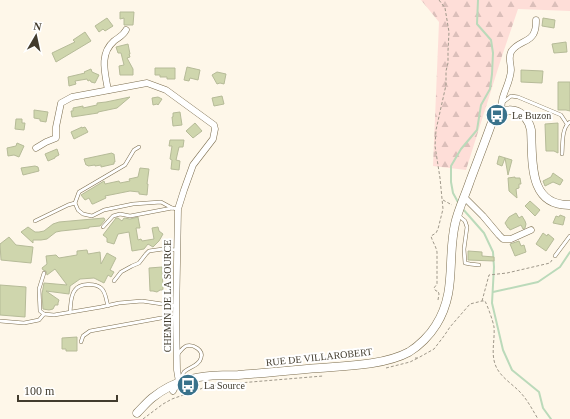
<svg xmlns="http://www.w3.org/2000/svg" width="570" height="419" font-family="Georgia,serif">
<defs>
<pattern id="forest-firs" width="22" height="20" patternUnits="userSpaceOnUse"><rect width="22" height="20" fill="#feded8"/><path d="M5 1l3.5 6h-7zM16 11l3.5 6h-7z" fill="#dbbfba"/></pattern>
</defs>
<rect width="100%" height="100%" fill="#fef7e9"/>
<polygon fill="url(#forest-firs)" points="421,0 570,0 570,11 518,9 502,56 466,170 433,166 439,22"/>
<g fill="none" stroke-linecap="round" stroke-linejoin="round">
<g stroke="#bbdaba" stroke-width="2">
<polyline points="459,204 453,193 451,182 451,166 461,149 477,130 481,105 490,89 492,74 493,53 491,40 477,24 478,0"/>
<polyline points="462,208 484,233 493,252 494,267 492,303 503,350 512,370 539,392 543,408 551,419"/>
<polyline points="493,292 538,282 560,267 570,252"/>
</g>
</g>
<g fill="#cfd6ad" stroke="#b6bb98">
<polygon points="120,12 134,12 133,25 124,25 124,18 120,19"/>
<polygon points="107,18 113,26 105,31 103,29 99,32 95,26"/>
<polygon points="543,18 555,20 554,28 542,26"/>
<polygon points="85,32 91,41 56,62 52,53 75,42 73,40"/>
<polygon points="566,42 567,52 554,53 552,44"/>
<polygon points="128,44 130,54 129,54 130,57 127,58 133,69 133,75 120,75 119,66 124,65 121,53 118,53 116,47"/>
<polygon points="187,67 200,70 198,80 190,78 189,81 184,80"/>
<polygon points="155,68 175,68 175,79 167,79 167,77 160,77 160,75 155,75"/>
<polygon points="91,69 92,72 99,75 95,83 91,82 90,80 88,81 87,79 75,81 76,84 69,86 68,77 85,73 84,72"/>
<polygon points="521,70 543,71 542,83 521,82"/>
<polygon points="217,72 226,74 224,84 220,83 217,84 212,75"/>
<polygon points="558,82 570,82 570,111 566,110 558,110"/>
<polygon points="222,96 224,104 214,106 212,98"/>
<polygon points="130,97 117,108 98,112 98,113 72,117 71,111 73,111 73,108 83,106 83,108 97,105 97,103 106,102"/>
<polygon points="158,97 162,99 158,105 157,104 153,105 152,98"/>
<polygon points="34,110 48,112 46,122 40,121 40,119 34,118"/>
<polygon points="180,112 182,125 173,126 172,117 173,117 173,113"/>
<polygon points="16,119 22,119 22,123 25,123 24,130 15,129"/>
<polygon points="195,123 202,131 193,138 186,131"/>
<polygon points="558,123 558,153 554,151 546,151 545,124"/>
<polygon points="82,127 82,128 85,127 88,132 74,139 71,132"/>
<polygon points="170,140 184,140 183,147 179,147 176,160 180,161 179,170 171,169 172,160 170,159 172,146 169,146"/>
<polygon points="17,143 24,146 19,157 14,155 8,156 7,148 16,146"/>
<polygon points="57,149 59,155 55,157 55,158 48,161 45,154"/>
<polygon points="112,153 113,154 114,154 115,162 114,162 114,164 101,167 101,165 95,166 95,165 88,166 87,165 86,165 84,159"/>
<polygon points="499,156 512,160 508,175 505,158 502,166 497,164"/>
<polygon points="35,166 38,167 39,171 23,175 21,168"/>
<polygon points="140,168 149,169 147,184 148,184 147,195 139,194 139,192 130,191 105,196 106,198 93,204 92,204 89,198 85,200 81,195 104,181 105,184 119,181 120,183 130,181 129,179 138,177"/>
<polygon points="553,173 563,180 560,185 553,182 545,186 543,181 551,177"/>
<polygon points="515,177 515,178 520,178 521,184 519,184 519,188 516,189 517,198 509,191 508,178"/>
<polygon points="530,201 540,210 535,216 525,206"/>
<polygon points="516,213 519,218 522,216 525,221 526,224 525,228 523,229 521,225 510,230 509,228 508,228 505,223 509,217"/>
<polygon points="560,215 565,217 563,225 553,223 556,216 559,217"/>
<polygon points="138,217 140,228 136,228 138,240 141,239 142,241 154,239 152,228 158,227 159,231 163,234 159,241 153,247 148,244 144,249 132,251 129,232 118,234 114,244 107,242 107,238 103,235 116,218 118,218 122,221 124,218 130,219"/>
<polygon points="104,218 105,220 100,226 89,227 89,228 61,231 56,232 47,239 41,240 33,240 33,243 21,232 28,227 35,232 39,232 44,231 53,224 59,222"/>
<polygon points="543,233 547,236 548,234 554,239 546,251 536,244"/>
<polygon points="9,237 16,245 33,247 31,263 1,260 0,244"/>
<polygon points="519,241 521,246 524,245 526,252 515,256 510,244"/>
<polygon points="87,250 88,254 100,252 101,264 107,253 116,258 110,270 114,272 111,277 108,275 104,283 94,278 80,279 70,286 69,294 46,291 59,300 58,303 58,305 55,305 53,309 49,310 43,309 42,294 44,283 67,285 55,269 47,275 46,271 43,270 42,268 47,264 46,256 56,255 59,258 77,255 77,251"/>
<polygon points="468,251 482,252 482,256 494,257 494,261 468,260"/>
<polygon points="162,267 163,290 160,290 157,292 153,291 150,291 149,268"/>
<polygon points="0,285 26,287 25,317 0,315"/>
<polygon points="77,337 77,351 66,351 66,349 62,349 62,338"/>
</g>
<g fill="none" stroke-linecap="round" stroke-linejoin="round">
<g stroke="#7c6e4f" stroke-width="4">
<g id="service">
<polyline points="502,103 511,96 518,97 561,115 567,124"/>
<polyline points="139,147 134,150 125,165 79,192 75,203 78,210 83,214 92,216 104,210 133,204 161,202 172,208"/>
<path d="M562 154C563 145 561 128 570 122"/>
<polyline points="459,216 465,221 467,227 464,249 465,263 470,264 479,265"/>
<polyline points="35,221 68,205 75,203"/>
<polyline points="103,227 113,216 120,214 130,216 172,208 178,209"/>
<polyline points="555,256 570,236"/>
<polyline points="44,273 39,289 40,311 44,314 54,315 101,307 119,303 142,301 176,306"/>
<polyline points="114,281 121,272 132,266 139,263 146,254 149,251 163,249 177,250"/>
<path d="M70 312C71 305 70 296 75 290 80 283 95 283 101 288 106 292 106 300 108 306"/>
<polyline points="0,321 24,323 39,320 44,314"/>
<polyline points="81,342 83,336 90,331 161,318 176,317"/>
<path d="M177 355C180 352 182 348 186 346 193 344 204 350 201 358 199 366 189 367 184 372 182 375 181 378 180 381"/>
</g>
</g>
<g stroke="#7c6e4f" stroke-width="7">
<g id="minor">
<path d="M108 90C105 73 99 54 114 41 119 37 123 36 126 30"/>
<path d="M502 112C499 96 510 86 511 70 511 64 508 58 511 52 517 41 532 43 535 30 536 27 536 23 536 20"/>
<polyline points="36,148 46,142 56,138 56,127 61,103 72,97 147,83 166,90 214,125 215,129 213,139 193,165 184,190 178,209 176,317 177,370 179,382 178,386 175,387 173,391"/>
<polyline points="464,197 483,216 499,235 503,239 511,239 531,230"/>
</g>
</g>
<g stroke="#7c6e4f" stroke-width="9">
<path id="secondary" d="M137 413C142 408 147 402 152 398 162 390 175 383 187 380 203 375 221 375 238 375 265 373 292 370 320 368 347 366 385 365 409 352 419 346 430 335 436 325 457 292 447 259 455 224 458 210 465 196 470 181 477 162 485 142 492 122 504 103 526 108 531 130 533 159 527 206 570 205"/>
</g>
<g stroke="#9f988a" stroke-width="1" stroke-dasharray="3 2" stroke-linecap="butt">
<polyline points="443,200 452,205"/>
<path d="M438 300 439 294 438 291H436L434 288 437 284V252C436 246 432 241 431 236L436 233 438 229 443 209 440 178 435 146 436 130 446 85V71L448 63V51L449 32 445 8 439 0"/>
<polyline points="482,301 489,275 507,273 550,263 552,260"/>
<path d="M415 358H418L434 349 444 336 450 327 470 304 482 301H485C488 307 493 321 494 327 495 340 491 352 495 364 499 376 511 383 519 391 527 399 532 409 538 419"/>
<polyline points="386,368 410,362 418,358"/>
<polyline points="143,419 163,404 172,399 206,387 227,384 323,376"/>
</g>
<use href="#service" stroke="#fff" stroke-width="3"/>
<use href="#minor" stroke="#fff" stroke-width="6"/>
<use href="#secondary" stroke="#fff" stroke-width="8"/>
</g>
<defs>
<g id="bus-disc" transform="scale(1.15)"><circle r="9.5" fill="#39728b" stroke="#fff"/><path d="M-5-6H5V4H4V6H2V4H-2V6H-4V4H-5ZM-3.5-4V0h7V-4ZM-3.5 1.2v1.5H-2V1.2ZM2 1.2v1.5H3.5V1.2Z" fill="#fff"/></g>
</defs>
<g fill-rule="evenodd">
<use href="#bus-disc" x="497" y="115"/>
<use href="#bus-disc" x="188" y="385"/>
</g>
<g text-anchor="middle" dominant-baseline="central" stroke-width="4" stroke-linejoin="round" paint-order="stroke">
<g font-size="10" fill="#423c2e" stroke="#fff" text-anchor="start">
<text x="512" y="115">Le Buzon</text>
<text x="204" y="385">La Source</text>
</g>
<g font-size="10" fill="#423c2e" stroke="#fff">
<text transform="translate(167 296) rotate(-90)">CHEMIN DE LA SOURCE</text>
<text transform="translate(319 357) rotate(-6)">RUE DE VILLAROBERT</text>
</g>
</g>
<g transform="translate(36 36) rotate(9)" stroke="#ffffff" stroke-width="3" paint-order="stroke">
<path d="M0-3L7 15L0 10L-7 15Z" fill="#423c2e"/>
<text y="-6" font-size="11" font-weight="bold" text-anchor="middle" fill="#423c2e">N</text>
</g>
<path d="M18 395v6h99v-6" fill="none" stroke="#423c2e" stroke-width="2"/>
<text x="24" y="395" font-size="12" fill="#423c2e" stroke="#ffffff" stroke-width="3" paint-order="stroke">100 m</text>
</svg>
